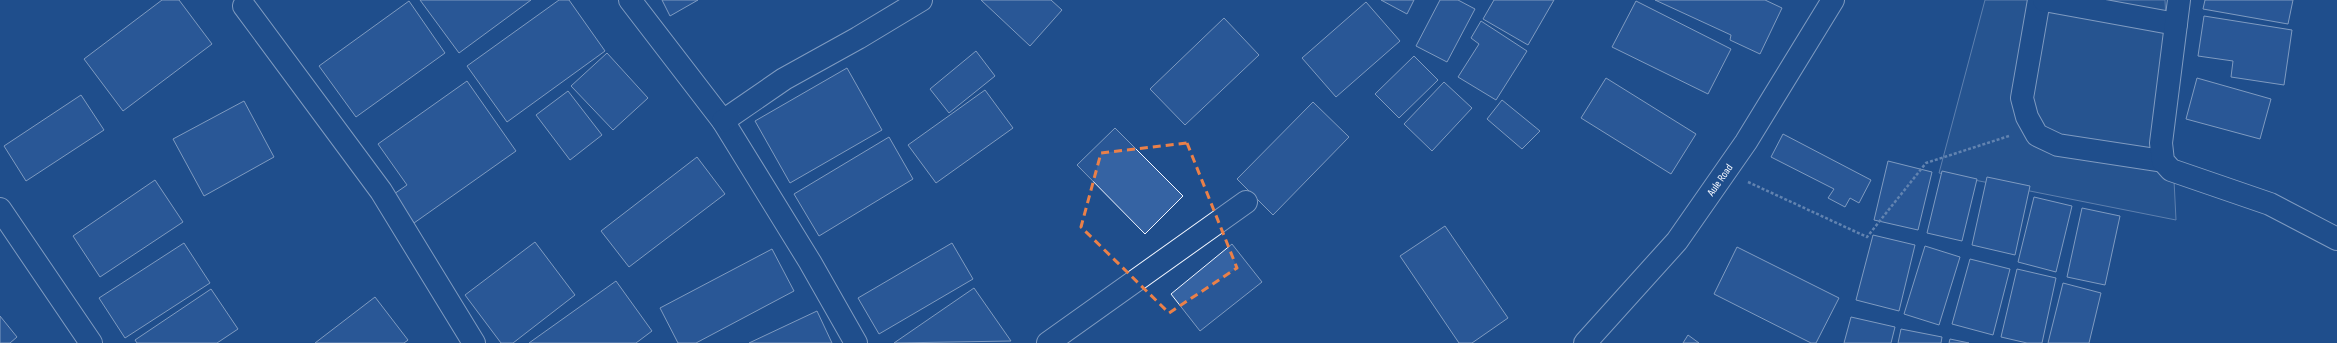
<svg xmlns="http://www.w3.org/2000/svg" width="2337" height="343" font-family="'Sofia Sans Condensed',sans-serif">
<rect width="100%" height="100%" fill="#1f4e8c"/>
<polygon fill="#305b95" stroke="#a8bbd7" points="1985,0 2165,0 2176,220 1939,173"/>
<g fill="#3563a3" stroke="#f2f6ff">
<polygon points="162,0 179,0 212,44 123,111 84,59"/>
<polygon points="420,0 531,0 459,53"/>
<polygon points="559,0 569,0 605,51 507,122 467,66"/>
<polygon points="662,0 698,0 670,16"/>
<polygon points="981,0 1051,0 1062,10 1030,46"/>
<polygon points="1381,0 1414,0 1407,14"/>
<polygon points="1440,0 1458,0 1475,9 1447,62 1416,46"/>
<polygon points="1494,0 1554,0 1528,45 1483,19"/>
<polygon points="1655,0 1765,0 1782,8 1760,54 1730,40 1731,35"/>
<polygon points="2205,0 2293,0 2288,24 2203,9"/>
<polygon points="409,1 445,53 356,117 319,66"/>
<polygon points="1636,1 1731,49 1708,94 1612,47"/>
<polygon points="1366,2 1400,41 1336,97 1302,58"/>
<polygon points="2204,16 2292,30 2284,85 2231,77 2233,61 2198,56"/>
<polygon points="1224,18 1259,55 1185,125 1150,89"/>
<polygon points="1481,21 1527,51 1496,100 1458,77 1479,44 1471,38"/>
<polygon points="976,51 995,76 949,113 930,89"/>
<polygon points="607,53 648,98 613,130 571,86"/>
<polygon points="1414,56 1438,80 1399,118 1375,94"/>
<polygon points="847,68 882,130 790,183 755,121"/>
<polygon points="1606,78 1696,134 1671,174 1581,118"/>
<polygon points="2197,78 2271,99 2260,139 2186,119"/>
<polygon points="467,81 516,151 414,223 394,194 407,185 378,144"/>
<polygon points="1444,82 1472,108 1432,151 1404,124"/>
<polygon points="985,90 1013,128 936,183 908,145"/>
<polygon points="568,91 602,135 570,160 536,115"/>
<polygon points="81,95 104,130 26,181 4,146"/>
<polygon points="1502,100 1540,131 1522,149 1487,119"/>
<polygon points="244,101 274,157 204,196 173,139"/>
<polygon points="1313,102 1349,137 1273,215 1237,179"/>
<polygon points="1115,128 1183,196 1145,234 1077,165"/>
<polygon points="1783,134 1871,180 1859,203 1850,198 1845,207 1828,198 1834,189 1771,157"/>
<polygon points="889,137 913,179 819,236 794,194"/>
<polygon points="697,157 725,194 629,267 601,231"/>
<polygon points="1888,161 1932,172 1918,230 1874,220"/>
<polygon points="1942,171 1977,179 1962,241 1927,233"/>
<polygon points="1987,177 2030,186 2015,255 1972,245"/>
<polygon points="155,180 183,222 100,277 73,236"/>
<polygon points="2034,197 2072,206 2056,272 2018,262"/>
<polygon points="2082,208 2120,216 2105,285 2067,277"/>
<polygon points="1445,226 1508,318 1472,343 1459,343 1400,256"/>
<polygon points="1873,235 1915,245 1899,311 1856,300"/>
<polygon points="535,242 575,295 513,343 501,343 465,295"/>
<polygon points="184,243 210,283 125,338 99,298"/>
<polygon points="952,243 973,279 879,334 858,298"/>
<polygon points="1232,244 1262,282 1200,331 1171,294"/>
<polygon points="1925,246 1960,257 1939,325 1904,314"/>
<polygon points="1737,247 1839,298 1816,343 1811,343 1714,294"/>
<polygon points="772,249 794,291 696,343 678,343 660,308"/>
<polygon points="1970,259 2010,269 1993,335 1952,324"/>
<polygon points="2017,269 2056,278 2042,343 2027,343 2001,337"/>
<polygon points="616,281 652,331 636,343 529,343"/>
<polygon points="2063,283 2101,293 2089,343 2048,343"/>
<polygon points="974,288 1011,341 894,343"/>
<polygon points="211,289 238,329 217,343 137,343 135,340"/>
<polygon points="375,297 408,340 404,343 315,343"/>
<polygon points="817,311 832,343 749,343"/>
<polygon points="0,316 17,337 10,343 0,343"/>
<polygon points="1851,317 1895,327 1891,343 1844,343"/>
<polygon points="1901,329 1942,337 1941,343 1898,343"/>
<polygon points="1688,335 1699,343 1683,343"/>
<polygon points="1950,339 1969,343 1949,343"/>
</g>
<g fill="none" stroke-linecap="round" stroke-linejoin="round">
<g stroke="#f2f6ff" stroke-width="24">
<g id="minor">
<polyline points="630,0 723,121 810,262 856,343"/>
<polyline points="2039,0 2022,98 2027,117 2037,135 2058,145 2163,161"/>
<polyline points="2044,0 2176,24"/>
<polyline points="2179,0 2161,143 2163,161 2171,170 2270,204 2337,239"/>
<polyline points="244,6 381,191 474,343"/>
<polyline points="723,121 784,79 858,38 921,0"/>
<polyline points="0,209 91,343"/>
<polyline points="1048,343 1246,202"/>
</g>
</g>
<g stroke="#f2f6ff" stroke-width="24">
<polyline id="tertiary" points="1585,343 1677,241 1746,142 1833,0"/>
</g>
<polyline stroke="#b3c4dc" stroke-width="2.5" stroke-dasharray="3 2" stroke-linecap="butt" points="1748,182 1867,237 1926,163 2009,136"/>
<use href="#minor" stroke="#1f4e8c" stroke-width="22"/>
<use href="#tertiary" stroke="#1f4e8c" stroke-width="22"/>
</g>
<path d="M0 0H2337V343H0ZM1187 143 1237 268 1169 313 1081 227 1101 153Z" fill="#1f4e8c" fill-opacity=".55" fill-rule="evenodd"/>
<path fill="none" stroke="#ea8049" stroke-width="3" stroke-dasharray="8 5" stroke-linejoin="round" d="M1187 143 1237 268 1169 313 1081 227 1101 153Z"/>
<g text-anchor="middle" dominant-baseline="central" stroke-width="3" stroke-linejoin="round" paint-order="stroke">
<g font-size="11" fill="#f2f6ff" stroke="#1f4e8c">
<text transform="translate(1720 180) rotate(-55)">Aule Road</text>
</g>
</g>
</svg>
